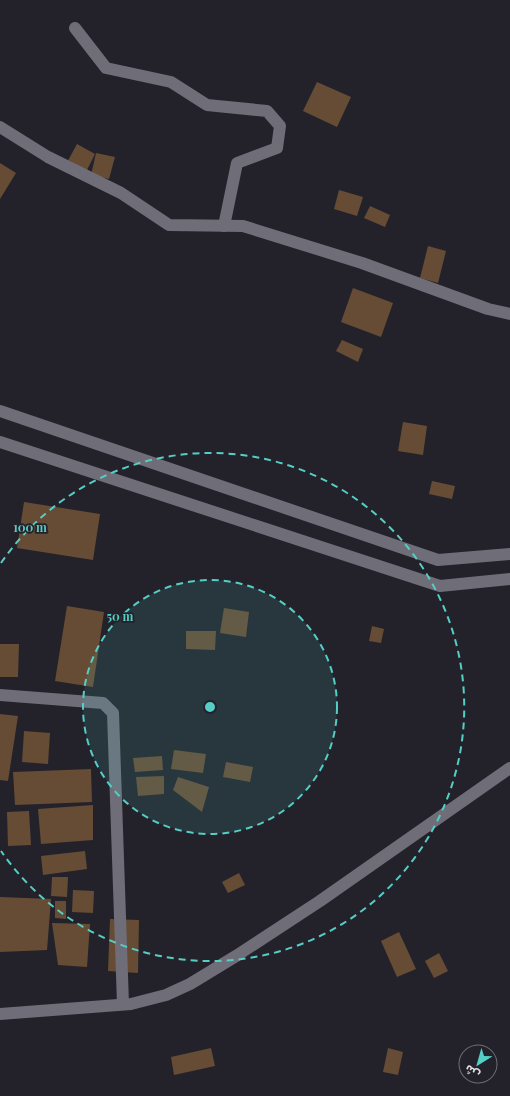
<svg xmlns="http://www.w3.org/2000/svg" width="510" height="1096" font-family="'Playfair Display','Noto Sans Arabic',serif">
<rect width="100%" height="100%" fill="#23222b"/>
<g fill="#664c34">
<polygon points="317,82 351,97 337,127 303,111"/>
<polygon points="77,144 95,154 83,178 64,168"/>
<polygon points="96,153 115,157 109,179 91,175"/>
<polygon points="0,163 16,173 0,199"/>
<polygon points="339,190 363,197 357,216 334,209"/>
<polygon points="370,206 390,215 385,227 364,218"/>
<polygon points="428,246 446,251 438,283 420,278"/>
<polygon points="353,288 393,303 381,337 341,322"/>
<polygon points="342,340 363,349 358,362 336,351"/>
<polygon points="403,422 427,426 423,455 398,451"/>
<polygon points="432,481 455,486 452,499 429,494"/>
<polygon points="24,502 100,514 93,560 17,548"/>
<polygon points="67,606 104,612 93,687 55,681"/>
<polygon points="224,608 249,612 246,637 220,633"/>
<polygon points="372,626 384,629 381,643 369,641"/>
<polygon points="186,631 216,631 215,650 186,649"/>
<polygon points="0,644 19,644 18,677 0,677"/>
<polygon points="0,714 18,716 8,781 0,780"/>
<polygon points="24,731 50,733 48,764 22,762"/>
<polygon points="174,750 206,754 203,773 171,769"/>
<polygon points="162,756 163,770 135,772 133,758"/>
<polygon points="226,762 253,767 250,782 223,777"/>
<polygon points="91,769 92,802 15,805 13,772"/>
<polygon points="164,776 164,794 138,796 136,777"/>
<polygon points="178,777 209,787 202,812 173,790"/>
<polygon points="93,805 93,840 41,844 38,809"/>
<polygon points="29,811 31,845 8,846 7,812"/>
<polygon points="85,851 87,869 43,875 41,856"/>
<polygon points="239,873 245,885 228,893 222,882"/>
<polygon points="52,877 68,877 67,897 51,896"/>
<polygon points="73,890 94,891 93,913 72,912"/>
<polygon points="0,897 51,899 47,950 0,952"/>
<polygon points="55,901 66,901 66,919 55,918"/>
<polygon points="110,919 139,920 138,973 108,971"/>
<polygon points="52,923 90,924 87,967 58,965"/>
<polygon points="399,932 416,969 397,977 381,941"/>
<polygon points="439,953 448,971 434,978 425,961"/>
<polygon points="211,1048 215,1066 174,1075 171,1057"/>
<polygon points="388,1048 403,1052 398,1075 383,1072"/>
</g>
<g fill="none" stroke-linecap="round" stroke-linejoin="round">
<g stroke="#6e6d78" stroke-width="12">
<polyline points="75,28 106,68 171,82 207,105 267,111 280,126 277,148 237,163 224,226"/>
<polyline points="0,127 48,157 121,193 169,225 243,226 362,263 488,309 510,314"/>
<polyline points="0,695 103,703 113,713 123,1004"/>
<polyline points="0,1014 131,1004 166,995 190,984 236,956 320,901 510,768"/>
</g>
<g stroke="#6e6d78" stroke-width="12">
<polyline points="0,411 438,560 510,554"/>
<polyline points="0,442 440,586 510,579"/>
</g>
</g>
<circle cx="210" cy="707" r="127" fill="#55cec5" fill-opacity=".12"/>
<g fill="none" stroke="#55cec5" stroke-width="2" stroke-dasharray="7 5">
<circle cx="210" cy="707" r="127"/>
<path d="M1 563A254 254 0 1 1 1 851"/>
</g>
<circle cx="210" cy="707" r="6" fill="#55cec5" stroke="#23222b" stroke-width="2"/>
<g font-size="12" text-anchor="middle" font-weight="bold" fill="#55cec5" stroke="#23222b" stroke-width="3.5" stroke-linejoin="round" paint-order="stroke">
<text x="30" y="532">100 m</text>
<text x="120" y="621">50 m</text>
</g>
<g transform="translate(478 1064) rotate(217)"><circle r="19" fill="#23222b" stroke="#6e6e75"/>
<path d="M0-3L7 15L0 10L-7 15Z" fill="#55cec5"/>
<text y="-6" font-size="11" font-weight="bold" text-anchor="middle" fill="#dfdfe5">ش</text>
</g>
</svg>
